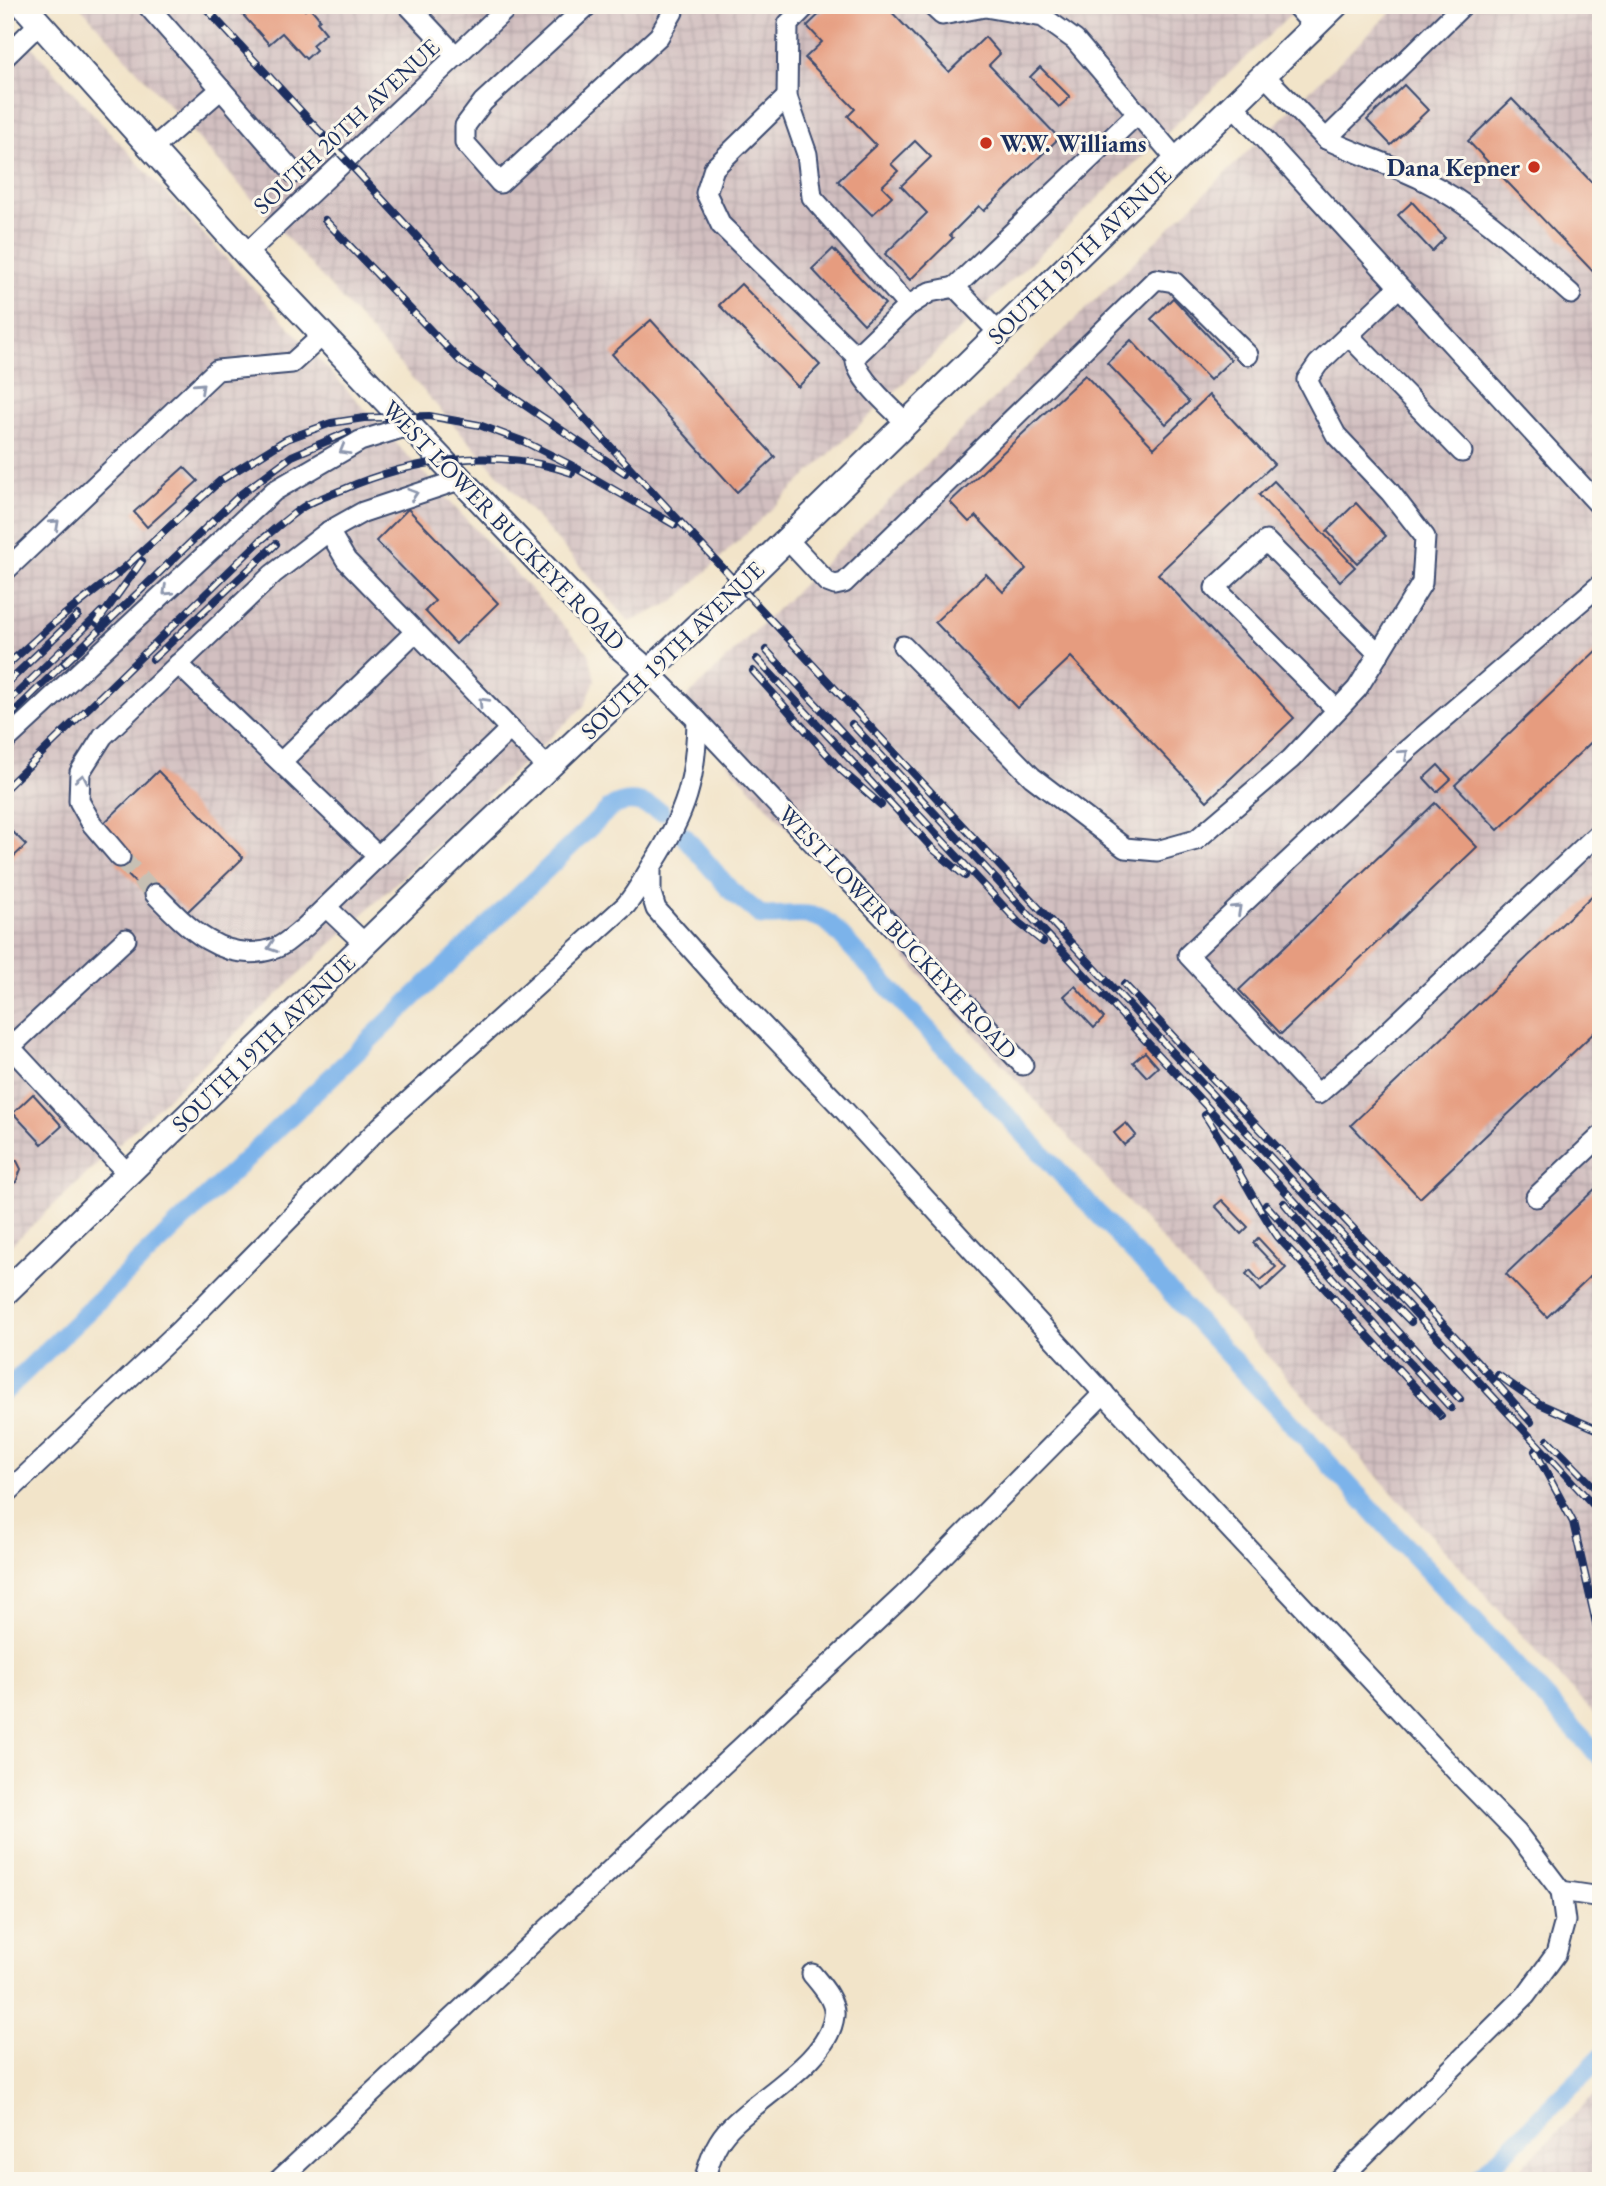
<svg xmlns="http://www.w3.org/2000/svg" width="1606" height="2186" font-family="'EB Garamond',serif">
<defs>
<pattern id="industrial-grid" width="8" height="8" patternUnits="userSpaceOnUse" patternTransform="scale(1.75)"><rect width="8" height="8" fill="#d2bfc0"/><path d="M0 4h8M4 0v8" fill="none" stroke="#b4a4a7"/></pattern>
</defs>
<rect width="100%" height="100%" fill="#fbf7ec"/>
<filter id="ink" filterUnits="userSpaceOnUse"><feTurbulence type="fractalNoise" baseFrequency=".0143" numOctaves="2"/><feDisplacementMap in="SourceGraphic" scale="14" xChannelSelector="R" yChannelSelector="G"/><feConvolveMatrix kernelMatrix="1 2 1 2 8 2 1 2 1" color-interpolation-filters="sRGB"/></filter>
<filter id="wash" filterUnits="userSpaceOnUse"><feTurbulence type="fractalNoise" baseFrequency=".00686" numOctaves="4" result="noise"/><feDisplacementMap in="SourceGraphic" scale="28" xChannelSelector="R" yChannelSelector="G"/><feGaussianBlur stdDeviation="1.57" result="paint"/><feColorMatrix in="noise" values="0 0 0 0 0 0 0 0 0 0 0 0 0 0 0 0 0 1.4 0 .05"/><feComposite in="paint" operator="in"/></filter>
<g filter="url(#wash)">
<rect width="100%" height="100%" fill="#f2e4c9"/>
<g fill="url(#industrial-grid)">
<polygon points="79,5 1301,5 675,601 630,622"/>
<polygon points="1398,5 1601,5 1601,1722 677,707"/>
<polygon points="5,18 589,653 595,680 585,705 5,1251"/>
<polygon points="1601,2088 1601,2181 1508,2181"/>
</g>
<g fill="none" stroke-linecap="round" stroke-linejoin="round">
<g stroke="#7bb3ea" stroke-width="19">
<path d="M684 836 731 891 762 916C786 917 810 908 830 924L1601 1758"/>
<path d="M5 1391 610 808C629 797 641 802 660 811"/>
<polyline points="1476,2181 1601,2057"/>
</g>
</g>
<g id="blocks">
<g fill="#e69c7f">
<polygon points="234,5 301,5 305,10 309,6 320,19 317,22 326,33 312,45 316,50 306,59 282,33 269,44"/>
<polygon points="829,5 885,5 949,72 985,37 1000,54 989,65 1059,138 984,211 979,206 950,235 953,238 910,280 885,254 927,213 901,186 931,157 915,141 891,164 898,171 882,186 892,196 872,215 838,181 876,145 848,116 855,109 805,58 822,42 807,26"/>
<polygon points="1040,67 1070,97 1059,107 1030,77"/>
<polygon points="1404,85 1428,110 1391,145 1367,120"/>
<polygon points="1512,99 1601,192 1601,280 1468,141"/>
<polygon points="1412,202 1445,238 1432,251 1398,215"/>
<polygon points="833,249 885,304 864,324 812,269"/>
<polygon points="741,284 820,365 798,387 719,305"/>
<polygon points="1173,298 1231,360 1210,380 1151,319"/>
<polygon points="651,320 775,457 737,492 612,354"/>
<polygon points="1131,340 1189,402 1166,424 1107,363"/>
<polygon points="1085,375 1154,448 1209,395 1274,464 1158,574 1294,718 1207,801 1071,657 1017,708 935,622 986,574 1003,592 1026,569 976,516 969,522 950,502"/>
<polygon points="184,467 198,481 147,527 134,512"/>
<polygon points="1274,481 1355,567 1340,581 1259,495"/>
<polygon points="1356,503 1386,536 1357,563 1327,531"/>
<polygon points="408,509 498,603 456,644 425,611 435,601 376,541"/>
<polygon points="1601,646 1601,733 1498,830 1455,785"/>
<polygon points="1438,765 1451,779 1437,792 1424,778"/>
<polygon points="158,771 243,858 187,912 161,886 149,897 116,863 128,852 102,825"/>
<polygon points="1435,803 1477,847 1281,1034 1239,990"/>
<polygon points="5,824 26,845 5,865"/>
<polygon points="1601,887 1601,1026 1420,1198 1351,1125"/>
<polygon points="1075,986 1104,1018 1094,1028 1064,996"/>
<polygon points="1145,1052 1158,1067 1147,1077 1133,1062"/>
<polygon points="33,1094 62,1126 42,1144 13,1113"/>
<polygon points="1126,1123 1136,1135 1124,1145 1114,1133"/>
<polygon points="5,1156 17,1161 21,1169 16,1182 7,1186"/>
<polygon points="1601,1183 1601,1266 1547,1317 1506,1274"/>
<polygon points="1222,1200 1248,1227 1241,1234 1215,1206"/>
<polygon points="1258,1238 1286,1268 1261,1291 1246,1274 1250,1270 1260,1281 1276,1267 1253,1243"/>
</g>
</g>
</g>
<g filter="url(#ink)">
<use href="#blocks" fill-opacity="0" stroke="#3b4a6e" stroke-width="2"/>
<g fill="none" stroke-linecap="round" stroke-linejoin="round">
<polyline stroke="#c7c0b4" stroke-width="19" stroke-dasharray="19 10" stroke-linecap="butt" points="120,857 155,894"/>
<g stroke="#3b4a6e" stroke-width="23">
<g id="minor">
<polyline points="147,5 221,89"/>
<polyline points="408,5 456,56"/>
<polyline points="588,5 483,102 465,126 465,143 500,183 659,36 673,12 670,5"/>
<polyline points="807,5 788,24 787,97 807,154 812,197 908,306 930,292 955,287 999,333"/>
<polyline points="931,5 942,15 985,7 1043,17 1075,40 1177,160"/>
<polyline points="1295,5 1314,26"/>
<polyline points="5,57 40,23"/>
<polyline points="1264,75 1326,139 1463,5"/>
<polyline points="787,97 714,168 706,193 721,225 856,356"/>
<polyline points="1233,105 1601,507"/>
<path d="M1326 139C1357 154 1390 164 1421 179 1478 207 1524 252 1571 294"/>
<polyline points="152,149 221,89 294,173"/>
<polyline points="246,254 510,5"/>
<polyline points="955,287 1138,113"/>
<polyline points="1348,335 1462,452"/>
<path d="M906 423C893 409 852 375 856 356L908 306"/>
<polyline points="329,531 346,560 548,768"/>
<polyline points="787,539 827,582 835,585 844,583 1156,279 1174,282 1248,355"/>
<polyline points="5,571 217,370 292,363 322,336"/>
<polyline points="1601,584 1407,750 1188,955 1318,1094 1375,1044 1601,831"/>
<polyline points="903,646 1032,777 1125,848 1157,851 1196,840 1291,759 1357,689 1422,583 1425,537 1390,492 1336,435 1307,380 1318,364 1399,287"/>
<polyline points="178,664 378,856"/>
<polyline points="649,672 697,720 1023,1065"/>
<polyline points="1337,710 1215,588 1266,541 1379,654"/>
<polyline points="5,741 274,491 360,441 408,426"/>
<polyline points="281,762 415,632"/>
<polyline points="120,857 92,824 79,801 80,772 103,736 273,574 329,531 363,512 459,480"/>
<polyline points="651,868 651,893 656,909 719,980 842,1108 1118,1409 1457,1772 1517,1833 1561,1891 1565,1921 1556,1954 1526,1995 1338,2181"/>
<path d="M155 894C186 926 223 965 273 949 284 946 296 934 305 927L510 729"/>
<polyline points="326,907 365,944"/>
<polyline points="126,939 10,1047 128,1174"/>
<polyline points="1536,1197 1601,1136"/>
<path d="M5 1495 180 1330 381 1126 626 905C637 892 644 878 653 864 686 813 696 780 697 720"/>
<polyline points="1561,1891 1601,1897"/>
<polyline points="278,2181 903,1596 1104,1393"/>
<path d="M704 2181C709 2163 714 2146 726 2132 754 2099 829 2062 834 2016 836 2001 821 1985 812 1974"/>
</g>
</g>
<g stroke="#3b4a6e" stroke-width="28">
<g id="major">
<polyline points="23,5 246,254 620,647 649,672"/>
<polyline points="5,1293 476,836 739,586 1336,5"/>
</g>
</g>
<use href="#minor" stroke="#fff" stroke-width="19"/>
<use href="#major" stroke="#fff" stroke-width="24"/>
<g stroke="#1b2f5e" stroke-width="8">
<g id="rail">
<polyline points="203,5 708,552 1601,1513"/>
<polyline points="325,220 461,362 625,473"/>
<polyline points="97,623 142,561"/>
<polyline points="766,650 1018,922 1043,942"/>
<polyline points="153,659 276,544"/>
<polyline points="757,659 933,849 965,876"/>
<polyline points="64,664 241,494 292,456 348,432"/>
<polyline points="5,667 54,623 122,570 221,480 287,439 331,423 364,418 429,416 479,425 525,442 569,464 675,525"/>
<polyline points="753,671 841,770 881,805"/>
<polyline points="5,685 78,615"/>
<polyline points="5,705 101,612"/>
<polyline points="5,721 69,658"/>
<polyline points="852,724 1324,1233 1411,1322"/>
<path d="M5 789 260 541C274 530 288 517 303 507 314 500 329 495 342 490 414 458 497 447 572 473"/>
<polyline points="1124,984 1458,1340 1531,1422"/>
<path d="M1205 1115C1231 1154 1251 1198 1278 1237L1441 1416"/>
<polyline points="1284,1203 1312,1237 1460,1399"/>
<polyline points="1266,1205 1451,1408"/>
<polyline points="1498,1375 1540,1404 1601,1431"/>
<polyline points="1548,1440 1601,1494"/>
<polyline points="1535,1451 1573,1522 1601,1645"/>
</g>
</g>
<use href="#rail" stroke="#fbf7ec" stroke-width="5" stroke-dasharray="16" stroke-linecap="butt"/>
</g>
<defs><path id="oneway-chevron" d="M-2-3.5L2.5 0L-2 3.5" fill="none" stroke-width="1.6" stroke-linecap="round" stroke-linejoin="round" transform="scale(1.75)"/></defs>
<g stroke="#8d97ae">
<use href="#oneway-chevron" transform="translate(200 387) rotate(-43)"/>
<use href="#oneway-chevron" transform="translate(344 450) rotate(150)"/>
<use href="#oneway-chevron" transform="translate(413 494) rotate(-18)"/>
<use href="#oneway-chevron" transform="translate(55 524) rotate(-43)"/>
<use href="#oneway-chevron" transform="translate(167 591) rotate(137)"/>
<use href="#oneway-chevron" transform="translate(483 702) rotate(-134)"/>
<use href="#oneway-chevron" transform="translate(1404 754) rotate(-42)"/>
<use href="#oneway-chevron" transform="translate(82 779) rotate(-79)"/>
<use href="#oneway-chevron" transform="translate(1237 909) rotate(-43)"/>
<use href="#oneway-chevron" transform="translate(272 947) rotate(161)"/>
</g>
</g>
<g fill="#c8321e" stroke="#fbf7ec" stroke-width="2.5">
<circle cx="986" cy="143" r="7"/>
<circle cx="1534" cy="167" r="7"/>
</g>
<g text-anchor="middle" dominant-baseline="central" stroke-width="6" stroke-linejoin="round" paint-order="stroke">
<g font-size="24" fill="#1b2f5e" stroke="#fbf7ec">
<text transform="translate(346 126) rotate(-43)">SOUTH 20TH AVENUE</text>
<text transform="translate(1079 255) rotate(-44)">SOUTH 19TH AVENUE</text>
<text transform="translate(504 525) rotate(46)">WEST LOWER BUCKEYE ROAD</text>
<text transform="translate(672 650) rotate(-44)">SOUTH 19TH AVENUE</text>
<text transform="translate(898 932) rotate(47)">WEST LOWER BUCKEYE ROAD</text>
<text transform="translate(263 1043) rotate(-44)">SOUTH 19TH AVENUE</text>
</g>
<g font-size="24" font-weight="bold" fill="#1b2f5e" stroke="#fbf7ec" text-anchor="start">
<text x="1000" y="143">W.W. Williams</text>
<text x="1520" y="167" text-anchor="end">Dana Kepner</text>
</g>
</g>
<rect width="1606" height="2186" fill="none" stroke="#fbf7ec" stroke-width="28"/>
</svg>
